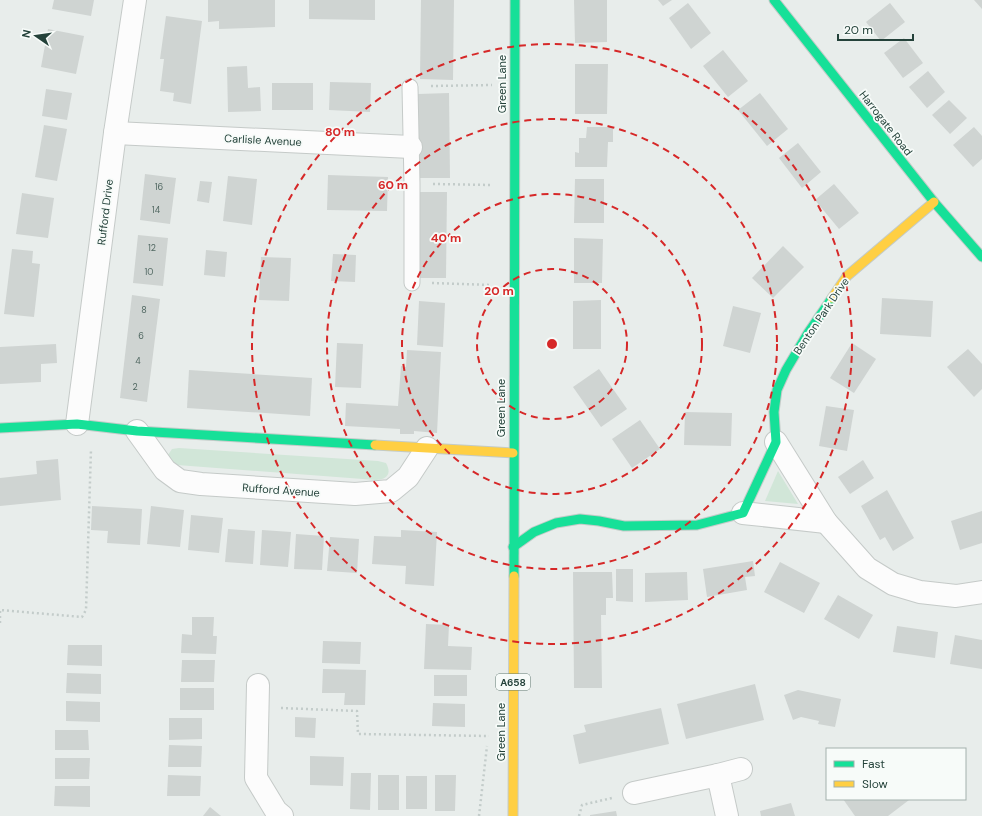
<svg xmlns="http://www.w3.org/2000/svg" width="982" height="816" font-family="'DM Sans',sans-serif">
<rect width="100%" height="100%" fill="#e8edeb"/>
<g fill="#d1e6d8">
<path d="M179 448 378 461 386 463C392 474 387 479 376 480L177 465 172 463 168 455 172 449Z"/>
<polygon points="778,471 798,504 765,501"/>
</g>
<g fill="#cfd4d2">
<polygon points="54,0 94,0 91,16 52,9"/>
<polygon points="208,0 275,0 275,27 219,29 219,21 208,22"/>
<polygon points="309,0 375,0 375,20 309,19"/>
<polygon points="421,0 454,0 453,80 420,79"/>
<polygon points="574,0 607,0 607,42 575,43"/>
<polygon points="658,0 672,0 663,6"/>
<polygon points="974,0 982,0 982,9"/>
<polygon points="688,3 711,33 691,49 669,18"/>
<polygon points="890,3 905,22 881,41 866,22"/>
<polygon points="166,16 202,21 191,104 173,101 174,93 160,91 164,59 160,59"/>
<polygon points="48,29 84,36 76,74 41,67"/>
<polygon points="904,38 923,63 903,78 884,53"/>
<polygon points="723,50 748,81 728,97 703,66"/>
<polygon points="575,64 608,64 607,114 575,114"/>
<polygon points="247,66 248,88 260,87 261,111 228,112 227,67"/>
<polygon points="928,71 945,92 927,108 909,87"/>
<polygon points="330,82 371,83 370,112 329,110"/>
<rect x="272" y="83" width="41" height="27"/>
<polygon points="46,89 72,93 67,120 42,116"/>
<polygon points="449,93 450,178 419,178 418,94"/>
<polygon points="760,93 788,129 767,146 738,110"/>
<polygon points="949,100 967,118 950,134 932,115"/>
<polygon points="44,125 67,129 57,181 35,177"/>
<polygon points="587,127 613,127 613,142 608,142 607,167 575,167 575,152 579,153 579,138 586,138"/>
<polygon points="974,127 982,136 982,159 973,167 953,145"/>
<polygon points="798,143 821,172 802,188 779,158"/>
<polygon points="145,174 176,178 170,224 140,220"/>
<polygon points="328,175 388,177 387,211 327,210"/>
<polygon points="228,176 257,179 252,225 223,221"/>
<polygon points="575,179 604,179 604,223 574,223"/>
<polygon points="200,181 212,182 209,203 197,201"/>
<polygon points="834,184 859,213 839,229 815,200"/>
<polygon points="419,192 447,192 446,278 417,278"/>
<polygon points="22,193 54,198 48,238 16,234"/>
<polygon points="138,235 168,238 163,286 133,283"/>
<polygon points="574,238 603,239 602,283 574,283"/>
<polygon points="783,246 804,267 773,298 752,278"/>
<polygon points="12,249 33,251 32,263 40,264 34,317 4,314"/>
<polygon points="206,250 227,252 225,277 204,275"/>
<polygon points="333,254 356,255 355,282 331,281"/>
<polygon points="261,257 291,258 289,301 259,300"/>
<polygon points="132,295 160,299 147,402 120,398"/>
<polygon points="882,298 933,301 931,337 880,334"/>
<polygon points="601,300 601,349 573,349 573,301"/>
<polygon points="419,301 445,303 443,347 417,345"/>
<polygon points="733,306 761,313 750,353 723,346"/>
<polygon points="337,343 363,344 361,388 335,387"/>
<polygon points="852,343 876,359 854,393 830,378"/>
<polygon points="56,344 57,363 41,364 41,382 0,384 0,347"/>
<polygon points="968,349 982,364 982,389 974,397 947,367"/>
<polygon points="407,350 441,352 437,433 414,431 414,434 400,434 400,429 345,426 346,403 398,406 401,366 406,367"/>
<polygon points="599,369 627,409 601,427 573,387"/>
<polygon points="189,370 312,378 310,416 187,408"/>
<polygon points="826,406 854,410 847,451 819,446"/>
<polygon points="685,412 732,413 731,446 684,445"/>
<polygon points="640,420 660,449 632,468 612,439"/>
<polygon points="58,459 61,500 0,506 0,478 37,474 36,461"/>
<polygon points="863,460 874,478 850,494 838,477"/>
<polygon points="887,490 914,538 893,551 885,537 880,540 861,506"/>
<polygon points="92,506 142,509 140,545 107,543 108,531 91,530"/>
<polygon points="151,506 184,510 180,547 147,544"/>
<polygon points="982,511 982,543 960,550 951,521"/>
<polygon points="191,515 223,518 219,553 188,550"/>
<polygon points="228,529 255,531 253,564 225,562"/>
<polygon points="262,530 291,532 288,567 260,565"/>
<polygon points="401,530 437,532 434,586 405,584 406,566 372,564 374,536 401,537"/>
<polygon points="296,534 324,536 322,570 294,569"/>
<polygon points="330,537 359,539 357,573 327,571"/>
<polygon points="753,561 755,576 745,577 747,590 707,597 703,569"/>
<polygon points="780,562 820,583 804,613 764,592"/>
<polygon points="616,569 633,569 633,602 616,601"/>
<polygon points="573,572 612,572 613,598 606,598 606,615 601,615 602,688 574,688"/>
<polygon points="687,572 688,600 645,602 645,573"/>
<polygon points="838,595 873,615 859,639 824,619"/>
<polygon points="192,617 214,617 213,636 217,636 216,654 181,653 182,634 192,635"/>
<polygon points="426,624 449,625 448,646 472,647 471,670 424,669"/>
<polygon points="897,626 938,632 935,658 893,652"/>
<polygon points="955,635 982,640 982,669 950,664"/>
<polygon points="323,641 361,642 360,664 322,663"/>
<polygon points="68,645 102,645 102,666 67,665"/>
<polygon points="182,660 215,660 214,682 181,682"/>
<polygon points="323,669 366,670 365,705 344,705 345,693 322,693"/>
<polygon points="67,673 101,674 101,694 66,693"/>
<rect x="434" y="675" width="33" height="21"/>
<polygon points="755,684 764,720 686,739 677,704"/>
<rect x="180" y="688" width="34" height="22"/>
<polygon points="798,690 841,699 835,727 818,724 819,721 801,717 793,720 784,695"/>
<polygon points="66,701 100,702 100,722 66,721"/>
<polygon points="433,703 465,704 465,727 432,726"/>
<polygon points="661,708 669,744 579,764 573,735 586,732 584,725"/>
<polygon points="295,717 316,718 315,738 295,737"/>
<polygon points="169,718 202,718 202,739 169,740"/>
<polygon points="55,730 88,730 89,750 55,750"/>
<polygon points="169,745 202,746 201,767 168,767"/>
<polygon points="310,756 344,757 343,786 310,785"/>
<polygon points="55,758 90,758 89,779 55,779"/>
<polygon points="351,773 371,773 370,810 350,809"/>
<polygon points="168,775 201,776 200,796 167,796"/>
<rect x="378" y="775" width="21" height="35"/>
<polygon points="435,775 456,775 455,811 435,811"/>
<rect x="406" y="776" width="21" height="33"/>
<polygon points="55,786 90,786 90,807 54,806"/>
<polygon points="843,799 909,799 909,800 888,816 855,816"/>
<polygon points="791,803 795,816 761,816 760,811"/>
<polygon points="210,807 221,816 203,816"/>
<polygon points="616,811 617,816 590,816 590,815"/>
</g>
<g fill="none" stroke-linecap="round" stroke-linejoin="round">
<g stroke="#c5cac8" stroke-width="17">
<polyline id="lane" points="410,87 412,184 412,283"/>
</g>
<g stroke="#c5cac8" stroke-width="24">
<g id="street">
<polyline points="115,133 411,147"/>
<polyline points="77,424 115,133 135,0"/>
<polyline points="137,431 165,470 180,481 201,484 355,494 391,491 408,477 427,448"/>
<polyline points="776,442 826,522 867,568 893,584 920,592 956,596 982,592"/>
<polyline points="743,513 826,522"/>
<polyline points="258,685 256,778 276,811 282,816"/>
<polyline points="718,775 741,769"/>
<polyline points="634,793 718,775 727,816"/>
</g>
</g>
<g stroke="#c3cbc8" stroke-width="11">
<g id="fast">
<polyline points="774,0 934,202 982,257"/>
<polyline points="0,428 77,424 137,431 375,445"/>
<polyline points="513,547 534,532 556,523 580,519 599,521 624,526 697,525 743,513 776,442 774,412 777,390 786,370 808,333 832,298"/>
<polyline points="514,576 515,0"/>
</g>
</g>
<g stroke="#c3cbc8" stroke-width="11">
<g id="slow">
<polyline points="832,298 847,276 934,202"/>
<polyline points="375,445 513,453"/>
<polyline points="513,816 514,576"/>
</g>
</g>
<g stroke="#c3ccca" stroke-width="2.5" stroke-dasharray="2 3" stroke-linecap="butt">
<polyline points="431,86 492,85"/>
<polyline points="433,184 492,185"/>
<polyline points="432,283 491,285"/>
<polyline points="0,623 0,610 82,617 86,610 91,449"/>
<polyline points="281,708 357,711 358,734 489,736"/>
<polyline points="479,816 487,746"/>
<polyline points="579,816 582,805 612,798"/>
</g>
<use href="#lane" stroke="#fcfcfc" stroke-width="15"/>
<use href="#street" stroke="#fcfcfc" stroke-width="22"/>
<use href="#fast" stroke="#16e098" stroke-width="9"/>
<use href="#slow" stroke="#ffcf43" stroke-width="9"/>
</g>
<g fill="none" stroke="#d62828" stroke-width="2" stroke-dasharray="7 5">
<circle cx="552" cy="344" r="75"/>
<circle cx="552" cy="344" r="150"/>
<circle cx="552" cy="344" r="225"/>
<circle cx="552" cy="344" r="300"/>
</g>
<g text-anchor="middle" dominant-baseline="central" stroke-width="3.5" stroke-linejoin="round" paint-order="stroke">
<g font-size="9" fill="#506761">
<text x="159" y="187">16</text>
<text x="156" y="210">14</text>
<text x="152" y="248">12</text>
<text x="149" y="272">10</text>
<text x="144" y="310">8</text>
<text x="141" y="336">6</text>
<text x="138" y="361">4</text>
<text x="135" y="387">2</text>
</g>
<rect fill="#f7fbf9" stroke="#637a73" stroke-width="1" x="496" y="674" width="34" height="16" rx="3"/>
<g font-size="10" font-weight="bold" fill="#24423a">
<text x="513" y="682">A658</text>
</g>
<g font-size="11" fill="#24423a" stroke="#f7fbf9">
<text transform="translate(502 84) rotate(-90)">Green Lane</text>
<text transform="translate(886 123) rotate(52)">Harrogate Road</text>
<text transform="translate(263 140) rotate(3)">Carlisle Avenue</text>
<text transform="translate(105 212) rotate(-83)">Rufford Drive</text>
<text transform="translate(821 316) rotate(-56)">Benton Park Drive</text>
<text transform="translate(501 408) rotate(-90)">Green Lane</text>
<text transform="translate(281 490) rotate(4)">Rufford Avenue</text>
<text transform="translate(501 732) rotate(-90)">Green Lane</text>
</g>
</g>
<circle cx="552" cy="344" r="6" fill="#d62828" stroke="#f7fbf9" stroke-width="2"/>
<g font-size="12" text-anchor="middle" font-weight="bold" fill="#d62828" stroke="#f7fbf9" stroke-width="3.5" stroke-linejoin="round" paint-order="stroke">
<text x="340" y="136">80 m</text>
<text x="393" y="189">60 m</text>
<text x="446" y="242">40 m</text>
<text x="499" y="295">20 m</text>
</g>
<rect x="826" y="748" width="140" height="52" fill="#f7fbf9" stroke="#a3b1ad"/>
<rect x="834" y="761" width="20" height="6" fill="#16e098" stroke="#a3b1ad"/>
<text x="862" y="768" font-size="12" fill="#24423a">Fast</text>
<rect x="834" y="781" width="20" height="6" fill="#ffcf43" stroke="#a3b1ad"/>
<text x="862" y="788" font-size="12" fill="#24423a">Slow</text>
<g transform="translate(36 36) rotate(283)" stroke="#f7fbf9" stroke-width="3" paint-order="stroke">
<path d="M0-3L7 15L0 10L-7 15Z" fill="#24423a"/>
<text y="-6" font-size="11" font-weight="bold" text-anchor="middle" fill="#24423a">N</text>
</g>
<path d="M838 34v6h75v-6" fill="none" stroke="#24423a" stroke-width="2"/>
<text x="844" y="34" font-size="12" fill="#24423a" stroke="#f7fbf9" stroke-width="3" paint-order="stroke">20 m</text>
</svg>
